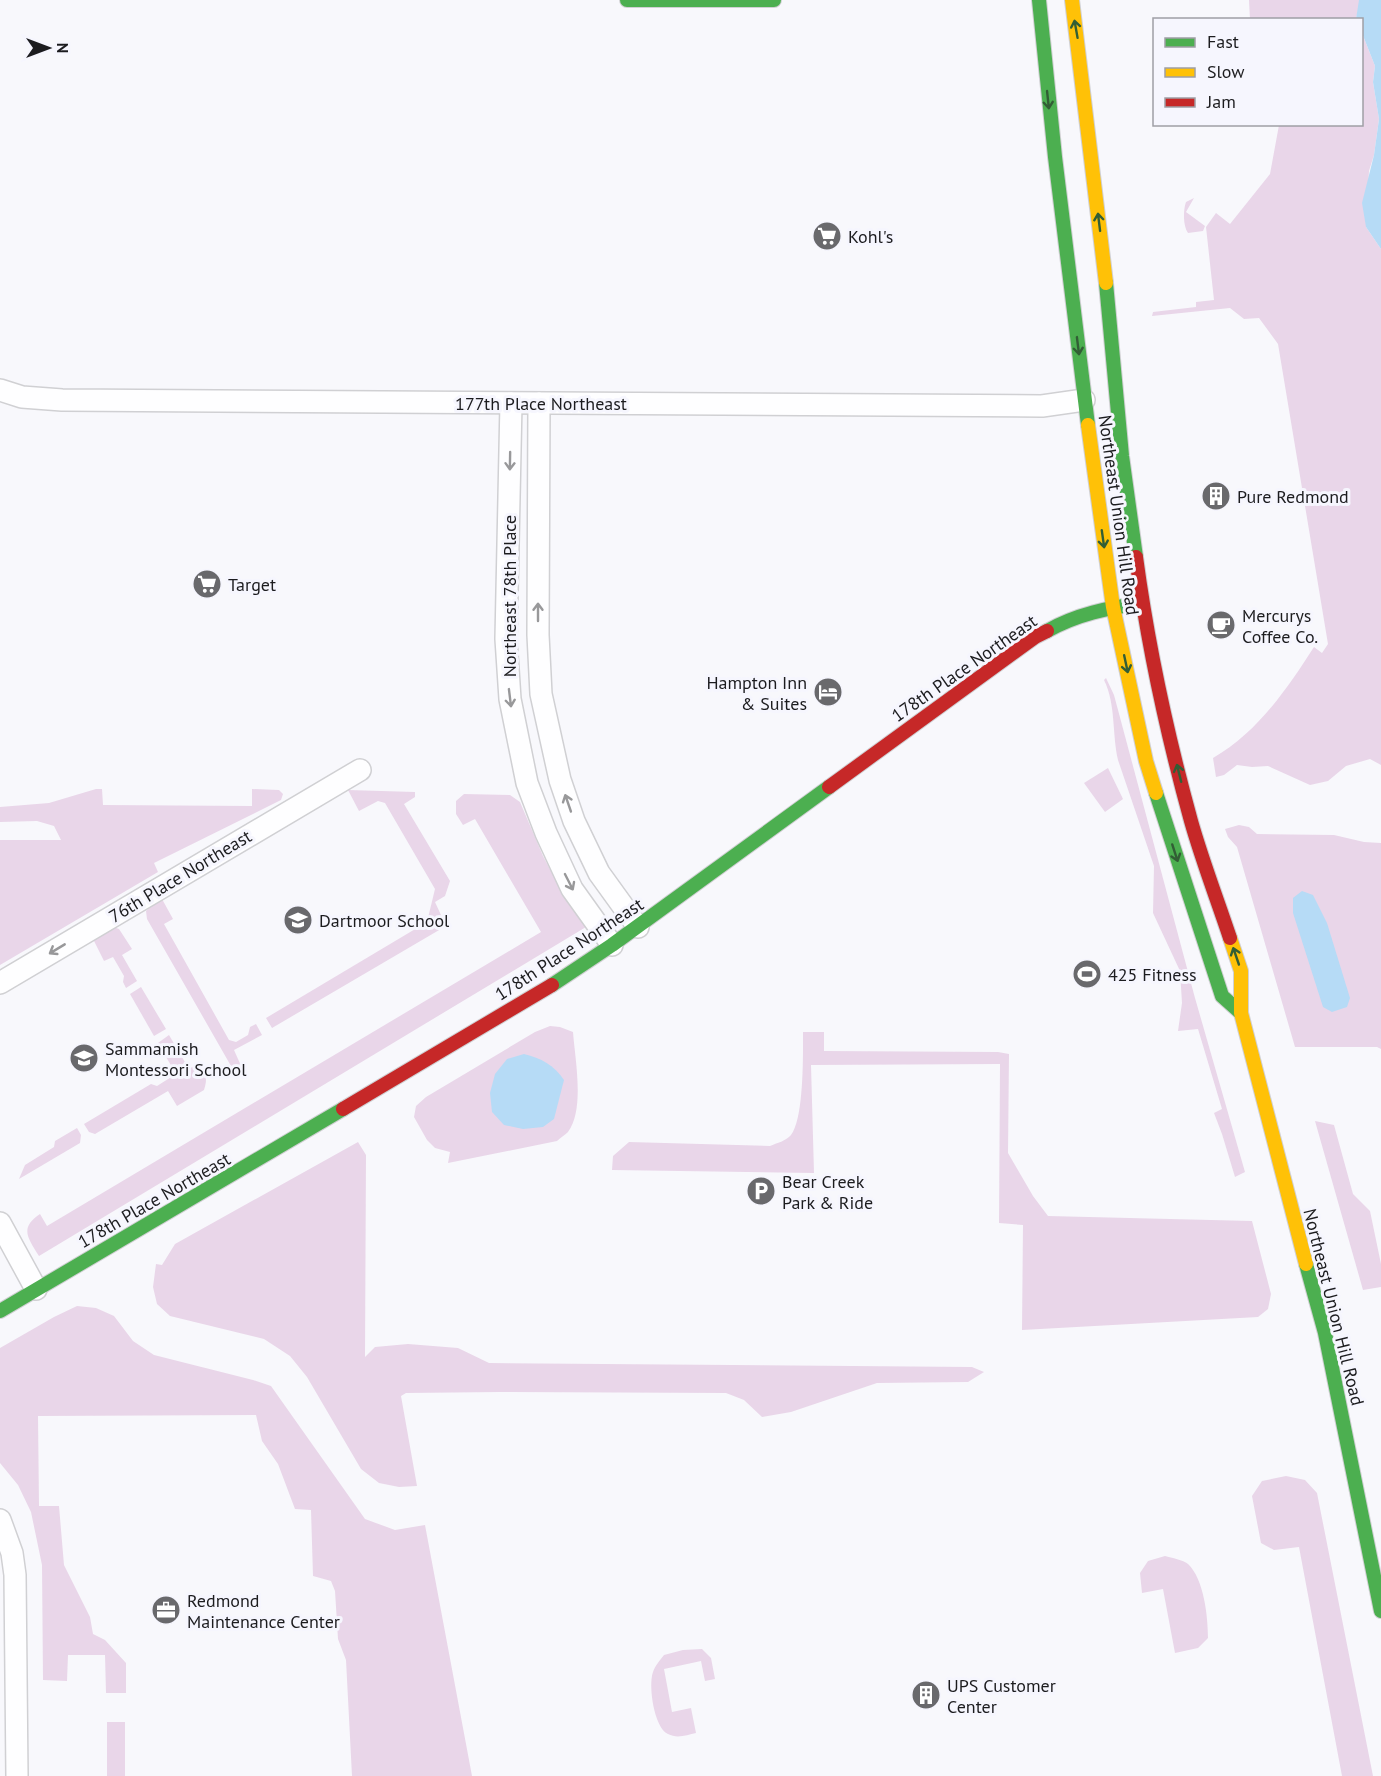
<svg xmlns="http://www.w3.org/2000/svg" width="1381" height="1776" font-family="'PT Sans',sans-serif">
<rect width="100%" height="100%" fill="#f8f8fc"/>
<g fill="#e9d6e9">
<polygon points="1249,0 1359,0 1360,2 1356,19 1250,20"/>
<path d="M1362 33 1375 66 1373 82 1379 119 1374 155 1369 171 1366 227 1381 249V765L1370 759 1346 766 1328 781 1310 785 1268 766 1252 767 1237 765 1224 775 1216 777 1213 758C1257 733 1287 689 1314 647L1322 653 1328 644 1278 344 1259 318 1244 319 1230 308 1152 316 1153 312 1196 307V302L1214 300 1206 227 1216 213 1230 224 1270 174 1279 125 1362 124Z"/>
<path d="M1194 198 1186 212 1205 226 1203 231 1188 233C1183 226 1183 210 1186 202Z"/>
<path d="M1106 678 1114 695 1195 998 1245 1172 1235 1177 1222 1134 1214 1113 1222 1109 1198 1029 1178 1031 1182 1003 1180 971 1153 913 1154 866 1118 760C1112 734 1116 704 1104 680Z"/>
<polygon points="1108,768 1123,799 1105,812 1084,783"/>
<polygon points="96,789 102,789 103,805 252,806 252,789 279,790 283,794 281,800 154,863 158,872 0,965 0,840 61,840 54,826 37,821 0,822 0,807 49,803"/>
<polygon points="348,790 415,792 415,797 404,804 450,881 445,896 435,902 446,926 272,1028 266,1018 427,922 435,889 385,803 378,801 359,811"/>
<path d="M464 794 510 795 520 802 543 856 564 896 586 927 39 1256C28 1238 19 1228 40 1214L47 1226 541 932 475 819 463 825 456 814V801Z"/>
<polygon points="1239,825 1249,827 1257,834 1334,835 1364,842 1381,843 1381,1049 1377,1047 1295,1047 1237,847 1228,837 1225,829"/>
<polygon points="162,899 173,919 164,924 229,1040 236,1042 248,1035 250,1027 256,1024 262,1035 234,1050 242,1068 239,1069 231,1066 147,919 146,911 152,905"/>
<polygon points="111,926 119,929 132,949 122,955 137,981 126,988 123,982 124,976 113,957 104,961 94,941 100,931"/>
<polygon points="141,987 166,1029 154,1036 130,994"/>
<path d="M550 1026 560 1027 573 1032C575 1059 585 1109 568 1132 565 1135 560 1138 557 1141L448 1163 450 1152 435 1148 427 1140 414 1117 416 1106 426 1097 535 1032Z"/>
<path d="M803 1032H824V1051L998 1052 1009 1054 1008 1153 1033 1196 1048 1216 1252 1221 1271 1294 1268 1309 1258 1317 1022 1330 1023 1225 999 1223 1000 1064 811 1065 814 1173 612 1170 613 1156 629 1142 770 1146C777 1143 786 1141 791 1135 804 1118 803 1055 803 1032Z"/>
<path d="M169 1035 189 1069 199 1063C206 1073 208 1078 204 1090L177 1106 168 1091 95 1134 89 1132 84 1124 151 1084 157 1086 176 1074 158 1043Z"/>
<polygon points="1315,1121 1334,1125 1353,1194 1370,1211 1381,1264 1381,1287 1363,1290"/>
<polygon points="77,1128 81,1135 80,1143 19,1179 25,1165 54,1147 55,1141"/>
<polygon points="358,1142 366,1155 365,1357 375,1347 408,1344 458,1348 489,1363 972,1367 984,1372 968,1382 877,1383 791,1412 762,1417 744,1400 726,1393 500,1392 406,1393 401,1396 417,1486 399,1487 379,1483 361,1469 307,1377 290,1356 264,1339 170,1316 157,1304 153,1287 156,1264 162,1265 175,1244"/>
<polygon points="77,1306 96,1308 114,1316 133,1341 154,1355 253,1380 271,1386 365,1519 395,1530 425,1525 472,1776 352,1776 346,1660 338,1639 335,1591 331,1581 313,1576 311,1510 295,1509 278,1464 262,1441 256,1415 38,1416 39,1506 59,1506 64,1565 90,1617 93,1634 105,1640 126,1663 126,1693 106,1693 105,1655 68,1655 67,1681 43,1680 42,1565 31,1512 18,1485 0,1463 0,1348 54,1317"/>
<polygon points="1286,1476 1305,1480 1317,1493 1373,1776 1342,1776 1299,1547 1274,1550 1261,1543 1252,1496 1262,1481"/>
<path d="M1165 1556C1172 1558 1183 1560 1188 1564 1204 1579 1208 1617 1208 1638L1198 1648 1175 1653 1163 1589 1142 1593 1140 1573 1148 1561Z"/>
<path d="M702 1649 711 1658 715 1679 705 1681 701 1661 664 1669 672 1712 691 1708 696 1733C687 1735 677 1739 668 1734 654 1728 648 1685 653 1672 655 1666 660 1660 664 1655L683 1650Z"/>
<rect x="107" y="1722" width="18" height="54"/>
</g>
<g fill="#b6dbf6">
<polygon points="1359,0 1381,0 1381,249 1366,227 1362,203 1374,155 1379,119 1373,82 1375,66 1362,33 1362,20 1356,19"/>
<polygon points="1302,891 1313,895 1327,923 1350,998 1347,1007 1332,1012 1323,1007 1293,913 1293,898"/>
<path d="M524 1054C541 1058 554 1065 564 1080L554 1119 543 1127 523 1129 504 1125 492 1112 490 1093 495 1074 507 1059Z"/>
</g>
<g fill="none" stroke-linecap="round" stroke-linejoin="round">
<g stroke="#d0d0d3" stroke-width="24">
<g id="street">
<polyline points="0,390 22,397 62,400 1042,406 1084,400"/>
<polyline points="511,403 506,639 510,699 527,783 546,833 572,889 612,945"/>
<polyline points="539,403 538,635 541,694 560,780 574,821 599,873 638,927"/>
<polyline points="0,983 360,770"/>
<polyline points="0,1223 36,1289"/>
<polyline points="0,1520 12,1553 15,1575 17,1776"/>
</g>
</g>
<g stroke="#d0d0d3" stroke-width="16">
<g id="fast">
<polyline points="627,0 774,0"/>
<polyline points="1039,0 1055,157 1088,425"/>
<polyline points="1106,283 1122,456 1136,557"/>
<path d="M1047 631C1077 614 1108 608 1142 603"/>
<polyline points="1156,793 1222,996 1241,1013"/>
<polyline points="552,985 612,945 829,787"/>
<polyline points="1306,1264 1325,1333 1381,1611"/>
<polyline points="0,1311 343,1109"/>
</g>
</g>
<g stroke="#d0d0d3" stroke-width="16">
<g id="slow">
<polyline points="1072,0 1106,283"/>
<polyline points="1088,425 1113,607 1146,761 1156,793"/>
<polyline points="1230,938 1241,971 1241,1013 1306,1264"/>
</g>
</g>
<g stroke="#d0d0d3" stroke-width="16">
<g id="jam">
<path d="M1136 557C1148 646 1167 734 1191 821 1202 860 1217 899 1230 938"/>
<polyline points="829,787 1035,637 1047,631"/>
<polyline points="343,1109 552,985"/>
</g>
</g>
<use href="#street" stroke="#fefeff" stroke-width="21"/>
<use href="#fast" stroke="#4caf50" stroke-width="14"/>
<use href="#slow" stroke="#ffc107" stroke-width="14"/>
<use href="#jam" stroke="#c62828" stroke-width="14"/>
</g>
<defs><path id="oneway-shaft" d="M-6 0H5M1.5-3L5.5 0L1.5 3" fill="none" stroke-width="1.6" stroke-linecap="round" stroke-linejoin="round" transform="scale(1.5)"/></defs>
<g stroke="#325e35">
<use href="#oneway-shaft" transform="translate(1076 29) rotate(-100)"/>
<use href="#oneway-shaft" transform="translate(1048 100) rotate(84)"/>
<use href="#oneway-shaft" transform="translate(1099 222) rotate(-97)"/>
<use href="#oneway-shaft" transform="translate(1078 346) rotate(83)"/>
<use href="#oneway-shaft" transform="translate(1103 539) rotate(82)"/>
<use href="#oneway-shaft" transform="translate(1126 664) rotate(78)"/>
<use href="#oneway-shaft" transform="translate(1179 773) rotate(-104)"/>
<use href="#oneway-shaft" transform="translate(1175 853) rotate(72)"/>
<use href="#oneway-shaft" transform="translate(1236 956) rotate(-109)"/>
</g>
<g stroke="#98989a">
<use href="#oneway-shaft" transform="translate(510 461) rotate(91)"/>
<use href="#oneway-shaft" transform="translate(538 612) rotate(-90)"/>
<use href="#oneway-shaft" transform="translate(510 698) rotate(83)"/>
<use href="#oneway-shaft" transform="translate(568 803) rotate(-109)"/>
<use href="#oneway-shaft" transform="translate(569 882) rotate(63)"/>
<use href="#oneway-shaft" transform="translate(57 949) rotate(149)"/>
</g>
<defs>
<g id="supermarket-disc" transform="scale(1.5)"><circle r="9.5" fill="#69696c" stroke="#f6f6fe"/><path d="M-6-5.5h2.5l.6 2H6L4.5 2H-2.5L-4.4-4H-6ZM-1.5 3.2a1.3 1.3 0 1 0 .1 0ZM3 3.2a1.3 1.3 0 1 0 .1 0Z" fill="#fff"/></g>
<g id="building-disc" transform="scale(1.5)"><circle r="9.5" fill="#69696c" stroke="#f6f6fe"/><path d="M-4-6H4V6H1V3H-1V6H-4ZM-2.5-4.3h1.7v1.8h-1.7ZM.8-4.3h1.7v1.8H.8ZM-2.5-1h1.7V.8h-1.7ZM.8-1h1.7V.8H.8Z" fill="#fff"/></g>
<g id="cafe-disc" transform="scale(1.5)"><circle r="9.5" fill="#69696c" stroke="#f6f6fe"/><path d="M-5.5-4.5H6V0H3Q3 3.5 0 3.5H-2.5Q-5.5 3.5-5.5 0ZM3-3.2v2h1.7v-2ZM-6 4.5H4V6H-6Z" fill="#fff"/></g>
<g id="hotel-disc" transform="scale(1.5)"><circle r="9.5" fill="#69696c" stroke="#f6f6fe"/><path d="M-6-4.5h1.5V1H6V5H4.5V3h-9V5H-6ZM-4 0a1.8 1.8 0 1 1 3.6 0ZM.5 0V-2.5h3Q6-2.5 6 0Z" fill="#fff"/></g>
<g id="school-disc" transform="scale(1.5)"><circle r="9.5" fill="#69696c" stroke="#f6f6fe"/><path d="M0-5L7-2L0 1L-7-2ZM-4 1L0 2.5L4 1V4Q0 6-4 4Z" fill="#fff"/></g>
<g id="stadium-disc" transform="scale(1.5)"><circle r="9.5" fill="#69696c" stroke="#f6f6fe"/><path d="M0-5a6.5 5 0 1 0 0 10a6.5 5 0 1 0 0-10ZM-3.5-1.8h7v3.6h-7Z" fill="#fff"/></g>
<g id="parking-disc" transform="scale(1.5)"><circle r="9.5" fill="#69696c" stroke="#f6f6fe"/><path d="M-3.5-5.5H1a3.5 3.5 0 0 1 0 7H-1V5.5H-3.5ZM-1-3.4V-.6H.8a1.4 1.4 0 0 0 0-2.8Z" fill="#fff"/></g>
<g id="office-disc" transform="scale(1.5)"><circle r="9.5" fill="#69696c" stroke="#f6f6fe"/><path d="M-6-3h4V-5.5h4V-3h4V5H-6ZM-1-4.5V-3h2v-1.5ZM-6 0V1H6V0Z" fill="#fff"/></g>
</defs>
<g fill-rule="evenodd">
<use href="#supermarket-disc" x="827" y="236"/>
<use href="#building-disc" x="1216" y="496"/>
<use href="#supermarket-disc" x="207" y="584"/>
<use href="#cafe-disc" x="1221" y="625"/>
<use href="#hotel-disc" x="828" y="692"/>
<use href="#school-disc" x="298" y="920"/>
<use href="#stadium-disc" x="1087" y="974"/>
<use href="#school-disc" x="84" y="1058"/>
<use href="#parking-disc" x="761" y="1191"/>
<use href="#office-disc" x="166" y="1610"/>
<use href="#building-disc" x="926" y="1695"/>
</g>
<g text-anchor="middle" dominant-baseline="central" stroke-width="6" stroke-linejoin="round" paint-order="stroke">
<g font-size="18" fill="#1c1c1f" stroke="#f6f6fe" text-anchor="start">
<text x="848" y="236">Kohl's</text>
<text x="1237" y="496">Pure Redmond</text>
<text x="228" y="584">Target</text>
<text x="1242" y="615">Mercurys<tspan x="1242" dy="21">Coffee Co.</tspan></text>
<text x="807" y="682" text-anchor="end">Hampton Inn<tspan x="807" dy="21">&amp; Suites</tspan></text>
<text x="319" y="920">Dartmoor School</text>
<text x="1108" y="974">425 Fitness</text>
<text x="105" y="1048">Sammamish<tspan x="105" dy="21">Montessori School</tspan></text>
<text x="782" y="1181">Bear Creek<tspan x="782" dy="21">Park &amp; Ride</tspan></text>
<text x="187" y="1600">Redmond<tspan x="187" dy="21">Maintenance Center</tspan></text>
<text x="947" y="1685">UPS Customer<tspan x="947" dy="21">Center</tspan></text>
</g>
<g font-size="18" fill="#1c1c1f" stroke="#f6f6fe">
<text x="541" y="403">177th Place Northeast</text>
<text transform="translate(1119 515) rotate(82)">Northeast Union Hill Road</text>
<text transform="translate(509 596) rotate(-90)">Northeast 78th Place</text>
<text transform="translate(964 668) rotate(-35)">178th Place Northeast</text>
<text transform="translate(180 876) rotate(-31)">76th Place Northeast</text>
<text transform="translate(569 949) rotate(-33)">178th Place Northeast</text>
<text transform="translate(154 1200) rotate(-30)">178th Place Northeast</text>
<text transform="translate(1334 1307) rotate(76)">Northeast Union Hill Road</text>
</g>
</g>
<rect x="1153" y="18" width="210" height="108" fill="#f6f6fe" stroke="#9f9fa5" stroke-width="1.5"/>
<rect x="1165" y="38" width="30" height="9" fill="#4caf50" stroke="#9f9fa5" stroke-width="1.5"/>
<text x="1207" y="48" font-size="18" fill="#1c1c1f">Fast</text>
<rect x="1165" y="68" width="30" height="9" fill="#ffc107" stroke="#9f9fa5" stroke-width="1.5"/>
<text x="1207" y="78" font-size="18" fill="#1c1c1f">Slow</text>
<rect x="1165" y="98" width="30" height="9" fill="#c62828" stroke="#9f9fa5" stroke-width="1.5"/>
<text x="1207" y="108" font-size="18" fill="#1c1c1f">Jam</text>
<g transform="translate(48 48) rotate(90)" stroke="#f6f6fe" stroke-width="4.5" paint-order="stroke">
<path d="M0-4.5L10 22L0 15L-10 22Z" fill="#1c1c1f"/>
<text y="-9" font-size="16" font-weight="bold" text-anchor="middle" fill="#1c1c1f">N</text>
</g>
</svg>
